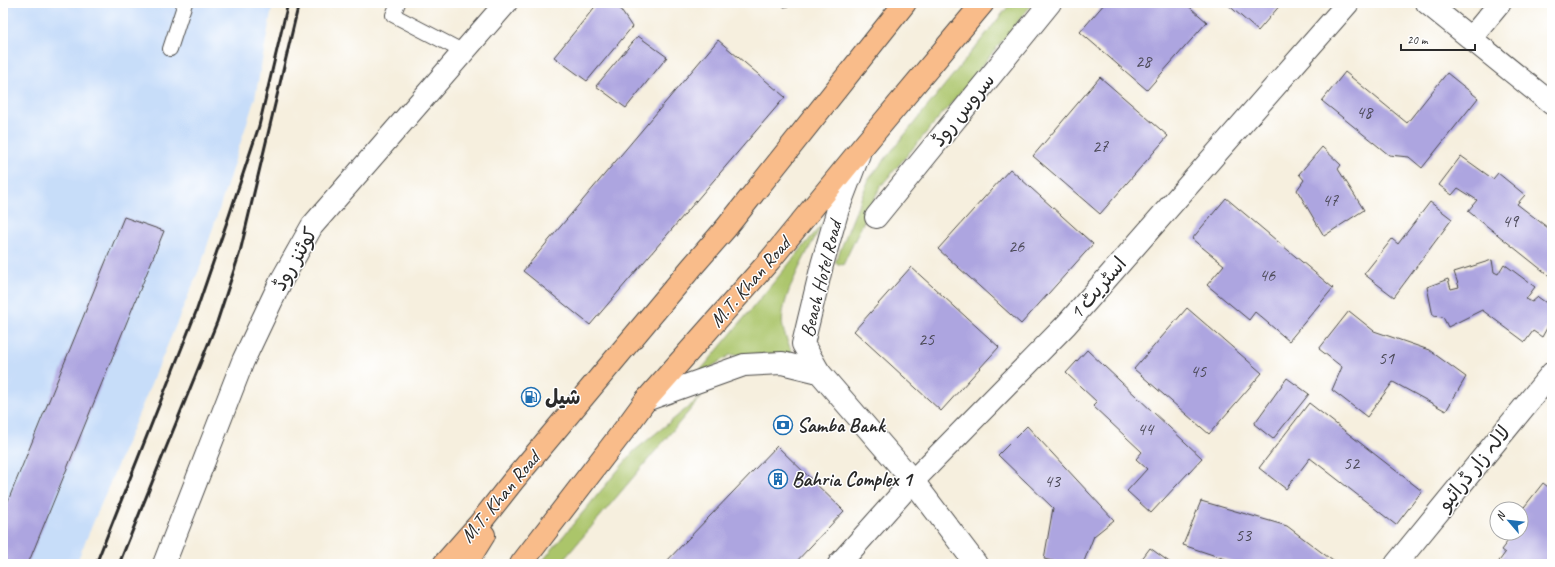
<svg xmlns="http://www.w3.org/2000/svg" width="1555" height="567" font-family="Caveat,'Playpen Sans Arabic',sans-serif">
<rect width="100%" height="100%" fill="#fff"/>
<filter id="ink" filterUnits="userSpaceOnUse"><feTurbulence type="fractalNoise" baseFrequency=".025" numOctaves="2"/><feDisplacementMap in="SourceGraphic" scale="8" xChannelSelector="R" yChannelSelector="G"/><feConvolveMatrix kernelMatrix="1 2 1 2 8 2 1 2 1" color-interpolation-filters="sRGB"/></filter>
<filter id="wash" filterUnits="userSpaceOnUse"><feTurbulence type="fractalNoise" baseFrequency=".012" numOctaves="4" result="noise"/><feDisplacementMap in="SourceGraphic" scale="16" xChannelSelector="R" yChannelSelector="G"/><feGaussianBlur stdDeviation="0.9" result="paint"/><feColorMatrix in="noise" values="0 0 0 0 0 0 0 0 0 0 0 0 0 0 0 0 0 1.4 0 .05"/><feComposite in="paint" operator="in"/></filter>
<g filter="url(#wash)">
<rect width="100%" height="100%" fill="#f6efde"/>
<polygon fill="#c7ddf9" points="3,3 273,3 255,98 201,265 76,564 3,564"/>
<g fill="#abc56b" stroke="#6b784b">
<polygon points="1011,3 1033,3 960,93 880,187 843,265 835,263 869,179"/>
<path d="M823 223C810 248 777 301 783 328 786 341 793 353 798 365L777 354 730 355 695 377Z"/>
<polygon points="701,397 560,564 540,564 634,451"/>
</g>
<g id="blocks">
<g fill="#ada5e0">
<polygon points="598,3 616,3 632,27 587,81 554,57"/>
<polygon points="780,3 802,3 802,4 784,7"/>
<polygon points="1105,3 1185,3 1207,22 1147,90 1080,32"/>
<polygon points="1226,3 1282,3 1258,31"/>
<polygon points="638,36 667,57 626,108 596,86"/>
<polygon points="718,40 785,97 590,325 523,271"/>
<polygon points="1345,72 1407,123 1447,73 1478,98 1422,168 1409,157 1389,155 1322,101"/>
<polygon points="1100,77 1168,136 1100,214 1033,156"/>
<polygon points="1322,147 1341,165 1338,169 1364,210 1324,236 1297,190 1304,180 1299,174"/>
<polygon points="1461,156 1493,179 1498,173 1525,195 1517,204 1552,231 1552,278 1468,211 1477,200 1458,188 1452,195 1439,185"/>
<polygon points="1010,169 1093,244 1021,324 938,249"/>
<polygon points="1226,198 1333,288 1289,341 1255,312 1249,320 1207,285 1224,265 1192,239"/>
<polygon points="1430,202 1452,219 1394,297 1364,274 1392,239 1398,244"/>
<polygon points="124,217 164,231 28,564 3,564 3,513"/>
<polygon points="1492,260 1494,272 1498,274 1504,264 1535,287 1526,299 1532,302 1538,297 1552,307 1552,319 1542,337 1533,331 1525,342 1482,310 1448,327 1443,317 1433,316 1427,287 1448,279 1451,289 1459,287 1454,272"/>
<polygon points="911,267 999,347 941,411 854,331"/>
<polygon points="1187,308 1262,373 1209,434 1134,369"/>
<polygon points="1349,311 1374,331 1429,350 1466,377 1446,411 1393,382 1367,417 1332,390 1342,367 1319,349"/>
<polygon points="1087,350 1202,458 1151,513 1127,491 1147,469 1136,459 1142,452 1093,406 1097,402 1066,373"/>
<polygon points="1287,378 1309,394 1273,439 1254,424"/>
<polygon points="1309,403 1422,491 1396,525 1310,458 1286,489 1259,468"/>
<polygon points="1027,426 1114,520 1094,536 1083,564 1065,564 1044,559 1053,508 998,455"/>
<polygon points="777,446 844,511 794,564 664,564"/>
<polygon points="1543,483 1552,490 1552,564 1497,564 1505,553 1501,550 1514,533 1521,533 1521,511"/>
<polygon points="1201,501 1287,526 1337,564 1240,564 1183,545"/>
<polygon points="1150,548 1172,564 1138,564"/>
</g>
</g>
</g>
<g filter="url(#ink)">
<use href="#blocks" fill-opacity="0" stroke="#494846" stroke-width="1"/>
<g fill="none" stroke-linecap="round" stroke-linejoin="round">
<g stroke="#494846" stroke-width="16">
<g id="service">
<polyline points="398,3 393,15 464,52"/>
<polyline points="170,49 185,3"/>
</g>
</g>
<g stroke="#494846" stroke-width="24">
<g id="minor">
<polyline points="1427,3 1552,104"/>
<polyline points="1471,38 1500,3"/>
<polyline points="859,154 838,209 822,265 803,344 819,372 913,481 976,564"/>
<polyline points="876,217 1050,3"/>
<polyline points="646,400 744,365 782,363 819,372"/>
<polyline points="164,564 243,361 280,283 312,226 506,3"/>
<polyline points="839,564 913,481 1066,325 1348,3"/>
<polyline points="1396,564 1552,373"/>
</g>
</g>
<g stroke="#494846" stroke-width="24">
<g id="trunk">
<polyline points="444,564 480,523 513,481 692,267 726,228 905,3"/>
<polyline points="466,564 484,535"/>
<polyline points="521,564 627,426 646,400 770,260 860,150 983,3"/>
</g>
</g>
<use href="#service" stroke="#fff" stroke-width="14"/>
<use href="#minor" stroke="#fff" stroke-width="22"/>
<use href="#trunk" stroke="#f9bc8a" stroke-width="22"/>
<g stroke="#2b2b2b" stroke-width="3">
<polyline points="96,564 196,312 229,216 259,126 288,3"/>
<polyline points="119,564 217,322 240,252 299,3"/>
</g>
</g>
</g>
<defs>
<g id="fuel-ring" transform="scale(1)"><circle r="9.5" fill="#fff" stroke="#1f6fb2" stroke-width="1.5"/><path d="M-5.5-6h7V0h2V4h1.3V-2.5L3-4.5l.8-.8L6-3V5H2.5V1h-1V6h-7ZM-4.2-4.7v3.2H.2V-4.7Z" fill="#1f6fb2"/></g>
<g id="bank-ring" transform="scale(1)"><circle r="9.5" fill="#fff" stroke="#1f6fb2" stroke-width="1.5"/><path d="M-6-4H6V4H-6ZM0-2.3a2.3 2.3 0 1 0 0 4.6a2.3 2.3 0 1 0 0-4.6Z" fill="#1f6fb2"/></g>
<g id="building-ring" transform="scale(1)"><circle r="9.5" fill="#fff" stroke="#1f6fb2" stroke-width="1.5"/><path d="M-4-6H4V6H1V3H-1V6H-4ZM-2.5-4.3h1.7v1.8h-1.7ZM.8-4.3h1.7v1.8H.8ZM-2.5-1h1.7V.8h-1.7ZM.8-1h1.7V.8H.8Z" fill="#1f6fb2"/></g>
</defs>
<g fill-rule="evenodd">
<use href="#fuel-ring" x="531" y="397"/>
<use href="#bank-ring" x="783" y="425"/>
<use href="#building-ring" x="778" y="479"/>
</g>
<g text-anchor="middle" dominant-baseline="central" stroke-width="3" stroke-linejoin="round" paint-order="stroke">
<g font-size="18" fill="#4c4a58">
<text x="1143" y="61">28</text>
<text x="1364" y="112">48</text>
<text x="1100" y="146">27</text>
<text x="1330" y="200">47</text>
<text x="1510" y="221">49</text>
<text x="1016" y="246">26</text>
<text x="1267" y="275">46</text>
<text x="926" y="339">25</text>
<text x="1386" y="358">51</text>
<text x="1198" y="371">45</text>
<text x="1145" y="429">44</text>
<text x="1351" y="463">52</text>
<text x="1052" y="481">43</text>
<text x="1243" y="535">53</text>
</g>
<g font-size="20" fill="#2b2b2b" stroke="#fff">
<text transform="translate(963 110) rotate(-51)">سروس روڈ</text>
<text transform="translate(295 259) rotate(-60)">کوئنز روڈ</text>
<text transform="translate(821 279) rotate(-76)">Beach Hotel Road</text>
<text transform="translate(750 282) rotate(-49)">M.T. Khan Road</text>
<text transform="translate(1098 288) rotate(-49)">اسٹریٹ 1</text>
<text transform="translate(1474 468) rotate(-51)">لالہ زار ڈرائیو</text>
<text transform="translate(500 497) rotate(-50)">M.T. Khan Road</text>
</g>
<g font-size="20" font-weight="bold" fill="#2b2b2b" stroke="#fff" text-anchor="start">
<text x="545" y="397">شیل</text>
<text x="797" y="425">Samba Bank</text>
<text x="792" y="479">Bahria Complex 1</text>
</g>
</g>
<rect width="1555" height="567" fill="none" stroke="#fff" stroke-width="16"/>
<g transform="translate(1509 521) rotate(298)"><circle r="19" fill="#ffffff" stroke="#aaaaaa"/>
<path d="M0-3L7 15L0 10L-7 15Z" fill="#1f6fb2"/>
<text y="-6" font-size="11" font-weight="bold" text-anchor="middle" fill="#2b2b2b">N</text>
</g>
<path d="M1401 44v6h74v-6" fill="none" stroke="#2b2b2b" stroke-width="2"/>
<text x="1407" y="44" font-size="12" fill="#2b2b2b" stroke="#ffffff" stroke-width="3" paint-order="stroke">20 m</text>
</svg>
